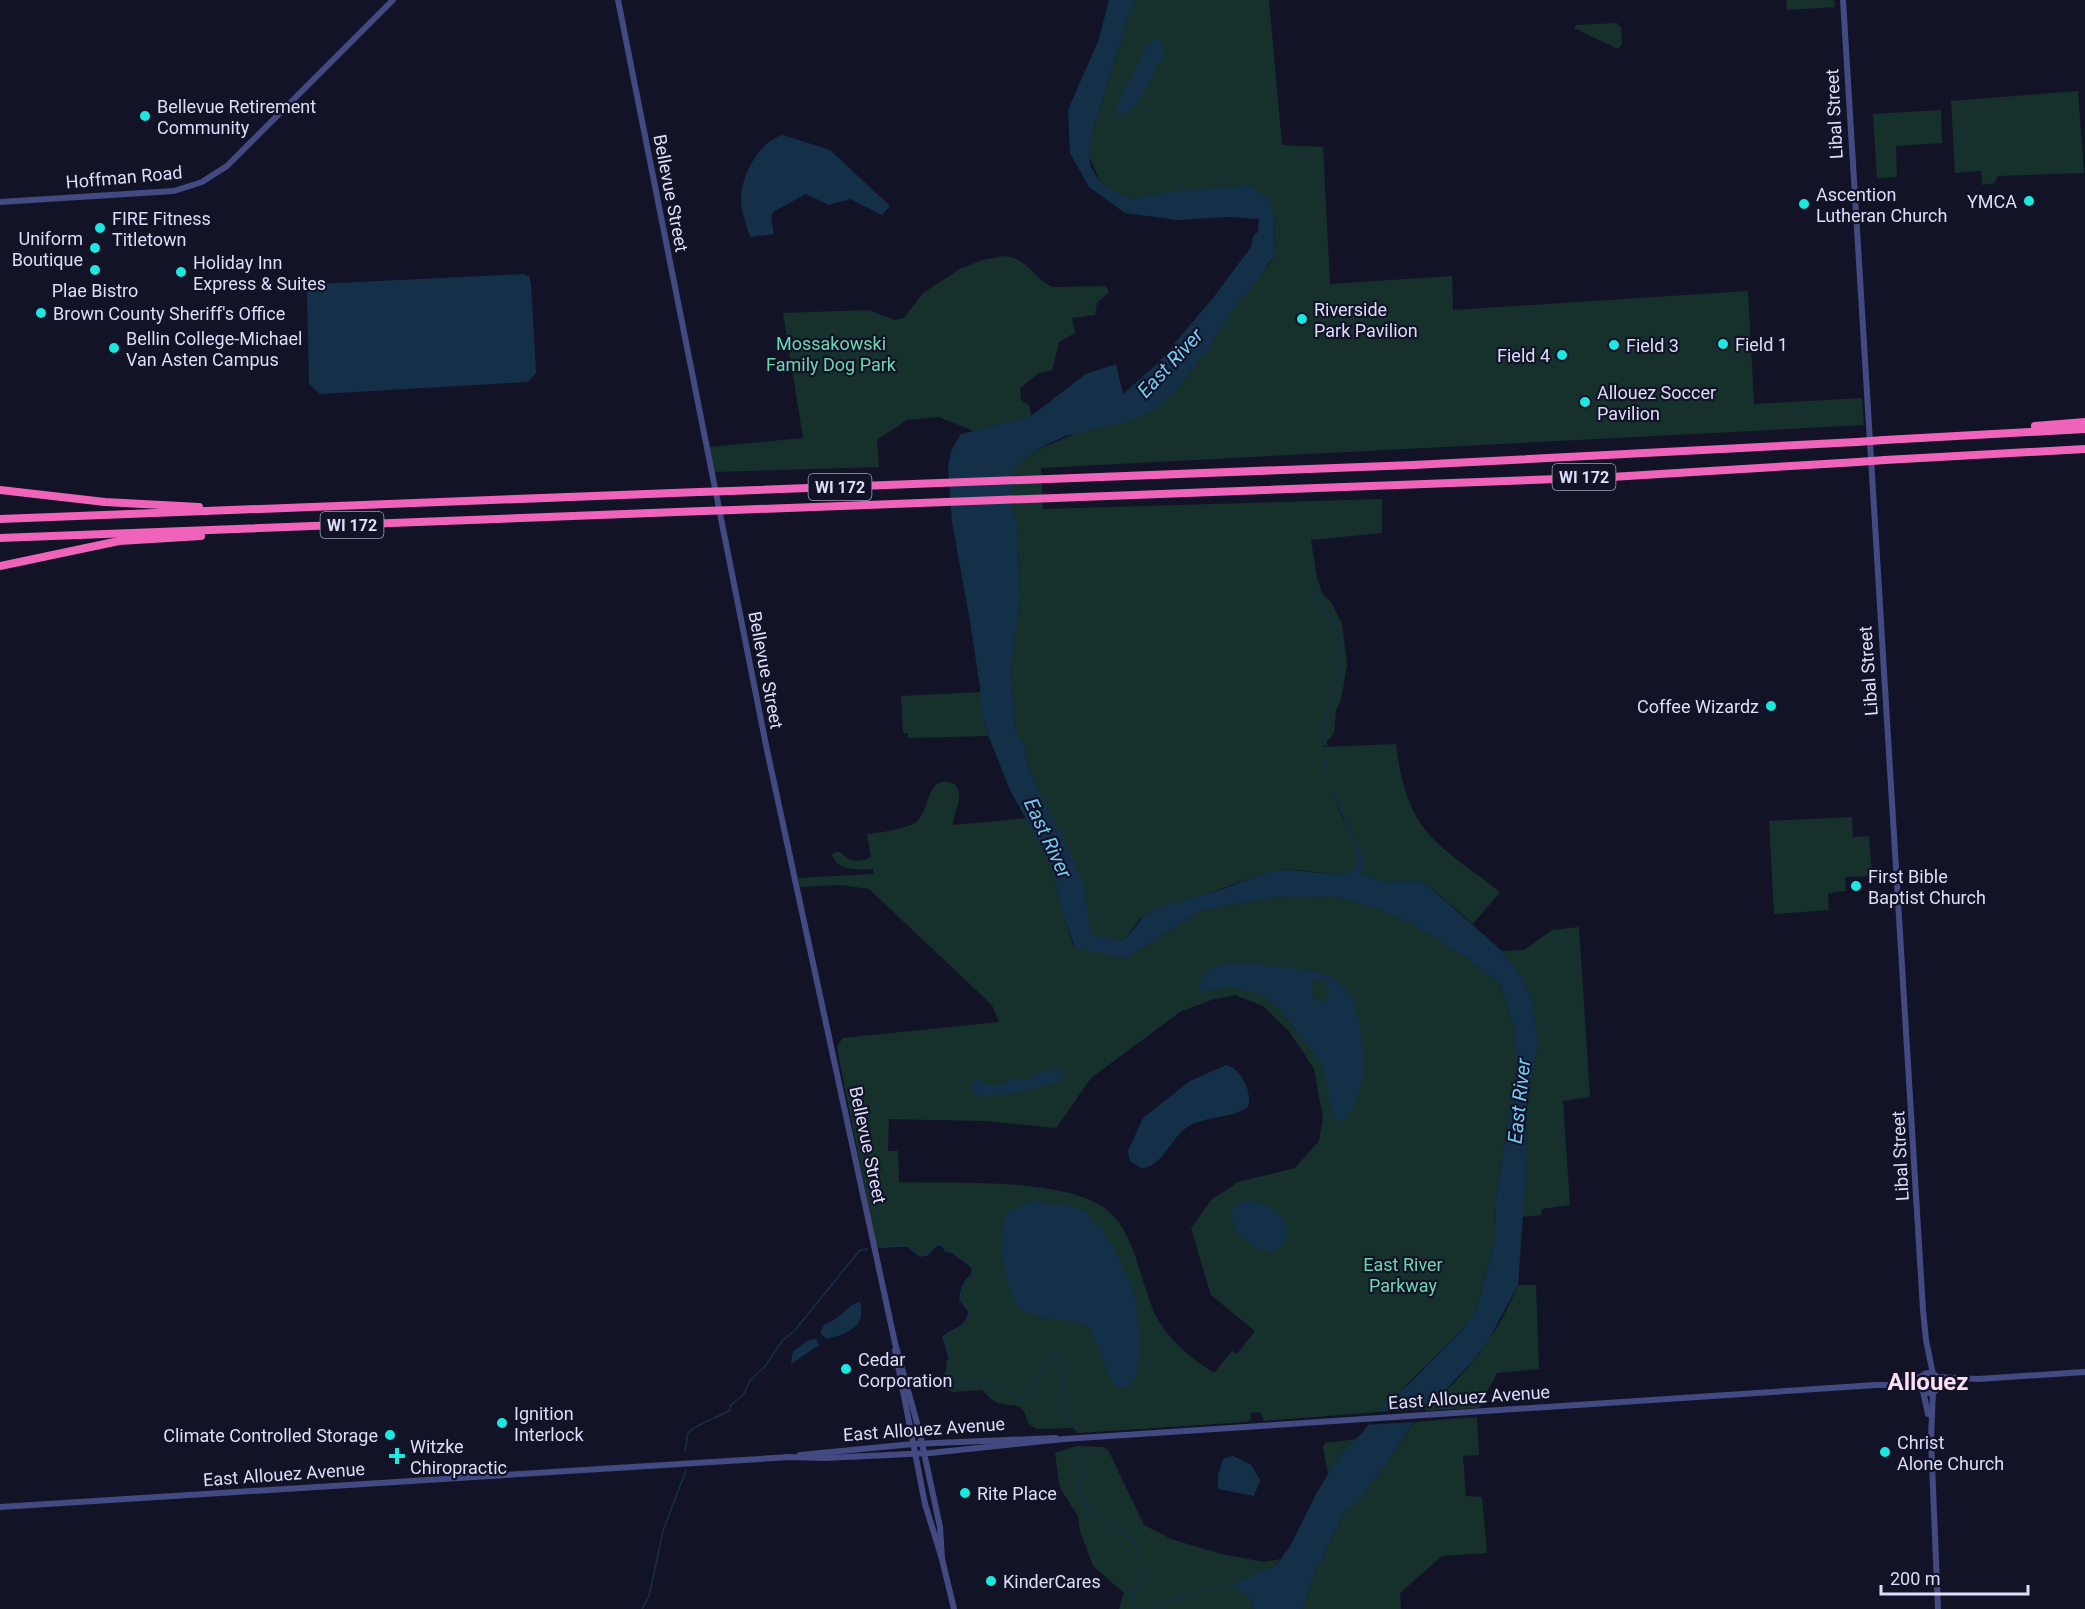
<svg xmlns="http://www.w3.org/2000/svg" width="2085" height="1609" font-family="Roboto,sans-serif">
<rect width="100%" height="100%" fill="#131327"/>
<g fill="#16312c" fill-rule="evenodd">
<path d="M1135 0H1269L1282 145 1323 147 1330 284 1452 276 1453 310 1748 291 1754 404 1862 398 1864 425 1041 468 1043 509 1382 499V533L1311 540 1317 578 1323 595 1331 602 1342 624 1347 665 1341 700 1336 710 1334 733 1323 747 1396 744C1407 833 1434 841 1500 892L1473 924 1423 881C1402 883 1378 884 1361 872L1356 842 1334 794C1338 812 1362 850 1357 866 1351 883 1299 867 1283 870 1249 876 1216 892 1183 903 1172 907 1154 909 1144 916 1136 921 1130 933 1124 941L1116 940 1128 957 1200 911 1270 898 1332 896 1378 909 1411 923 1470 960 1500 984 1514 1027 1516 1072 1496 1198 1495 1240 1477 1309 1464 1328 1379 1412 1264 1421 1260 1412 1251 1413V1419L1246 1422 1078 1433 1073 1428 1037 1429 1028 1423C1022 1397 1011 1410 994 1401 990 1399 986 1393 982 1390L953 1392 942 1387 940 1378 946 1371 947 1360 950 1358 943 1337C955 1327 966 1329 969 1311L960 1300C960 1289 964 1281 972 1274V1267L953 1253 946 1251 942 1245H937L927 1255 920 1256 906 1246 877 1248 839 1059 837 1046 843 1038 999 1022 992 1005 869 889 840 885 800 887 798 878 873 874V869C858 870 838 871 832 855L835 852H840C849 862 859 863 871 857L867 834C883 832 903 830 916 822 930 813 926 773 952 783 957 785 958 789 959 794 960 804 953 815 953 825L1028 818 1053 868 1061 909 1074 948 1091 935 1086 911 1066 845 1029 770 1024 745 1015 728 1011 670 1020 598 1017 522 1012 511 1014 469 1032 452 1175 391 1205 354 1242 296 1270 263 1275 254 1274 216 1201 189 1132 199 1101 184 1089 156 1092 134 1126 23ZM1235 995 1263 1006 1289 1031 1314 1069 1323 1118 1319 1141 1295 1168 1238 1182 1211 1200 1191 1228 1211 1295 1255 1331 1237 1354 1232 1351 1214 1373C1191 1358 1169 1341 1156 1316 1140 1283 1136 1233 1106 1209 1064 1177 951 1184 899 1182L898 1151H888L889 1119 985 1121 1056 1128 1091 1078 1180 1012 1211 1000Z"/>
<polygon points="1786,0 1834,0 1835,7 1787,10"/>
<polygon points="1617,23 1621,28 1622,44 1618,49 1574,28 1576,25"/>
<polygon points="2078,91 2084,173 1998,176 1994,183 1982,185 1981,171 1955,173 1951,101"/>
<polygon points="1941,110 1942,143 1896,146 1897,177 1877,178 1873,114"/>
<path d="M1005 256C1028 259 1033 278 1052 287L1106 286 1109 292 1097 303 1095 315 1072 318 1075 333 1059 342 1052 371 1039 373 1020 388 1021 400 1029 405 1031 416 973 431 939 417 907 420 877 440 879 467 714 472 709 447 803 438 783 313 869 310 895 320 904 318 923 293 960 269 982 260Z"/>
<polygon points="981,692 981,710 988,736 908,738 908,733 903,733 901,696"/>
<polygon points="1852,817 1853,837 1869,836 1872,876 1845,877 1846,891 1828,893 1829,910 1774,914 1769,821"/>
<polygon points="1579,927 1590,1097 1563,1101 1570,1205 1542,1209 1541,1215 1522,1217 1527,1160 1526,1110 1538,1043 1532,1000 1523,978 1502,951 1524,950 1552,930"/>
<path d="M1518 1285H1536L1539 1369 1497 1373 1479 1408 1420 1411C1428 1400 1443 1394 1453 1384 1480 1356 1503 1322 1518 1285Z"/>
<polygon points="1477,1417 1479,1455 1463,1456 1466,1496 1482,1497 1487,1553 1442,1556 1400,1593 1401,1609 1303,1609 1315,1573 1345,1511 1357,1502 1385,1466 1414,1422"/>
<polygon points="1357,1439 1338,1458 1328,1474 1323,1447 1325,1443"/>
<path d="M1076 1446 1103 1447 1108 1450 1144 1525 1171 1539 1221 1554 1264 1562 1281 1559C1271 1574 1249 1578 1233 1584L1251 1600 1255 1609H1119L1124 1593 1093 1566 1080 1531 1078 1516 1060 1488 1055 1453Z"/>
</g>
<g fill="#143049" fill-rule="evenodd">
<path d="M1109 0H1135L1126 23 1092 134 1089 156 1091 167 1101 184 1132 199 1174 191 1249 186 1268 197 1274 216 1275 254 1254 285 1242 297 1205 354 1175 391 1154 410 1125 422 1065 436 1032 452 1014 469 1012 511 1017 522 1020 598 1011 670 1015 728 1024 745 1029 770 1074 860 1083 884 1091 935 1124 941 1144 916 1162 906C1179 902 1195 898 1211 893 1235 886 1260 872 1285 870 1300 868 1354 884 1357 864 1360 850 1334 796 1327 780L1343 810 1364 864 1361 872C1379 884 1402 883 1423 881L1502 951 1523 978 1532 1000 1538 1043 1526 1110 1527 1160 1518 1285 1488 1341 1472 1362 1436 1400 1424 1406 1385 1466 1357 1502 1345 1511 1315 1573 1303 1609H1255L1251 1600 1232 1584 1277 1565 1290 1546 1316 1494 1338 1458 1363 1432 1385 1403 1408 1385 1464 1328 1477 1309 1495 1240 1496 1198 1516 1072 1514 1027 1500 984 1470 960 1411 923 1378 909 1332 896 1270 898 1200 911 1128 957 1121 958 1075 948 1061 909 1053 868 1009 788 987 732 981 710 980 687 970 622 952 521 948 466 951 451 961 434 1031 416 1086 374 1116 364 1123 394 1158 363 1213 298 1251 247 1253 236 1258 232 1259 219 1227 217 1177 220 1125 213 1089 187 1070 153 1068 110 1099 39Z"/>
<path d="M1155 39H1160C1161 43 1164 49 1164 53 1164 61 1158 64 1155 70 1146 86 1141 109 1121 115L1116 112V106L1149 43Z"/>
<path d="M783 135 830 150 890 206 882 215 850 199 829 205 806 194 773 212 771 218 774 234 750 237C747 227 741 211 741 200 741 176 759 141 783 135Z"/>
<polygon points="524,274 529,276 531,284 536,373 528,382 320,394 309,384 307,292 315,284"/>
<path d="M1223 964C1243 962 1263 965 1282 967 1339 972 1354 982 1362 1040 1367 1069 1362 1093 1347 1118L1342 1121 1334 1118 1322 1065 1280 1008 1259 994 1232 987 1200 991 1198 985C1203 973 1212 968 1223 964ZM1316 979 1321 980 1327 984 1329 995 1324 1003 1313 999 1312 981Z"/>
<path d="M1226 1065C1241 1068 1253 1093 1248 1107 1232 1119 1205 1115 1186 1128 1170 1139 1162 1168 1141 1168L1130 1161 1128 1151 1143 1118 1190 1081Z"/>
<path d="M1054 1069 1063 1070 1062 1078C1046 1090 1002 1094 981 1097L971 1088 978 1077 984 1084 1002 1085 1012 1078 1028 1080 1035 1074Z"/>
<path d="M1252 1201C1270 1204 1288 1216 1288 1236 1275 1272 1227 1235 1232 1210L1239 1202Z"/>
<path d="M1038 1202C1052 1204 1070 1204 1083 1211 1105 1223 1128 1274 1135 1298 1139 1314 1142 1367 1134 1381 1130 1387 1125 1389 1118 1388L1113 1383 1090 1327C1069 1318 1043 1322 1023 1310 1005 1299 997 1239 1004 1221 1009 1208 1025 1202 1038 1202Z"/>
<path d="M860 1302C867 1327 847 1334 827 1339L820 1333 824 1325C841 1319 845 1306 860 1302Z"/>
<polygon points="816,1339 819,1345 791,1364 793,1351 809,1340"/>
<polygon points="1233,1456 1251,1465 1260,1480 1254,1496 1218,1489 1218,1475 1223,1459"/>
</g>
<polygon fill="#131327" points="1426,1409 1417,1422 1364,1425 1375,1412"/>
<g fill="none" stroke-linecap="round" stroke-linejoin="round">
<g stroke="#143049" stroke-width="1.5">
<polyline points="1313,583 1319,602 1327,610 1338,637 1341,676 1322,731 1327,746"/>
<polyline points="1327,780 1327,760"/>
<path d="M881 1247 907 1246 920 1256 927 1255 937 1245H942L946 1251 953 1253 972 1267V1274C964 1281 960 1289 960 1300L969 1311C966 1329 955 1327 943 1337 949 1355 954 1365 944 1382L949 1388 984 1381 1006 1390 1022 1402 1029 1395 1049 1355H1060L1067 1363C1063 1388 1055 1409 1077 1428"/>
<path d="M1080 1447 1084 1475 1078 1487C1080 1492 1082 1500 1085 1505 1097 1523 1125 1525 1136 1546 1148 1571 1127 1592 1137 1609"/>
<path d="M685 1451 688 1433C701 1421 716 1419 730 1410V1406L744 1394 749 1382 766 1365 782 1341 795 1330 860 1250 868 1249"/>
<polyline points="642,1609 649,1596 663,1531 686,1470"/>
<polyline points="1155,1609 1193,1592 1233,1585"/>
</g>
<g stroke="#434981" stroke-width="6">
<polyline points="618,0 767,750 895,1343 920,1434 940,1527 942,1559"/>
<polyline points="1843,0 1923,1310 1926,1340 1933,1374"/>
<polyline points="0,202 174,191 202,182 227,166 393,0"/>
<polyline points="895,1350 925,1504 942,1559 954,1609"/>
<circle cx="1929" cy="1383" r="10"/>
<polyline points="1937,1377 1978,1379 2085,1372"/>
<polyline points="1901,1382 1920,1377"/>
<polyline points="1936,1389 1963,1382"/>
<polyline points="1923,1391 1928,1414"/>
<polyline points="1933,1391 1931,1439 1938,1609"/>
<polyline points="800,1455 913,1444 1056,1438"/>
<polyline points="786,1457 825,1458 930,1453 1064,1439 1876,1385 1915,1385 1920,1388"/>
<polyline points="0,1507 790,1457"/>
</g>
<g stroke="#ef64ba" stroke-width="8">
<polyline points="2035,426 2085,422"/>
<polyline points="1884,440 2085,429"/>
<polyline points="1885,460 2085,449"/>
<polyline points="0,490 105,502 199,507"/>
<polyline points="731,491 1413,465 1857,442"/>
<polyline points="734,510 1611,477 1858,462"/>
<polyline points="0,519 699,492"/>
<polyline points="0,538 703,511"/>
<polyline points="0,566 119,541 201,536"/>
</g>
<g stroke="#ef64ba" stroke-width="8">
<polyline points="1857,442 1884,440"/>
<polyline points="1858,462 1885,460"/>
<polyline points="699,492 731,491"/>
<polyline points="703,511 734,510"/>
</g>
</g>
<g fill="#1ce8e0" stroke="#131327" stroke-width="2">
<circle cx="145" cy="116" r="6"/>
<circle cx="2029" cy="201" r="6"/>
<circle cx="1804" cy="204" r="6"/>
<circle cx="100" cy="228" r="6"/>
<circle cx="95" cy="248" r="6"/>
<circle cx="95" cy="270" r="6"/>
<circle cx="181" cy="272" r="6"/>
<circle cx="41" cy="313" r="6"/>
<circle cx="1302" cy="319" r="6"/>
<circle cx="1723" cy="344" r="6"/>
<circle cx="1614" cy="345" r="6"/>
<circle cx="114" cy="348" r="6"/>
<circle cx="1562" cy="355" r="6"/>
<circle cx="1585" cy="402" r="6"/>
<circle cx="1771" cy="706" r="6"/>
<circle cx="1856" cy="886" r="6"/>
<circle cx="846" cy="1369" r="6"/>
<circle cx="502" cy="1423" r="6"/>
<circle cx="390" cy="1435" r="6"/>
<circle cx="1885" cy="1452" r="6"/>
<path d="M394 1447h6v6h6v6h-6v6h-6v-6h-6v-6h6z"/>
<circle cx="965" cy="1493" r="6"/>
<circle cx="991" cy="1581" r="6"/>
</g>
<g text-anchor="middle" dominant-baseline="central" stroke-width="4.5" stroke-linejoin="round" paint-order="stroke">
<g fill="#131327" stroke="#a0a0bb" stroke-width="1.5">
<rect x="1552.5" y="464" width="63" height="26" rx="4.5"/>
<rect x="808.5" y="474" width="63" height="26" rx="4.5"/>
<rect x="320.5" y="512" width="63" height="26" rx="4.5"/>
</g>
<g font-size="16" font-weight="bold" fill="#dcddfb">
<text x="1584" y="477">WI 172</text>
<text x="840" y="487">WI 172</text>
<text x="352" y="525">WI 172</text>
</g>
<g font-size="18" fill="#dcddfb" stroke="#131327" text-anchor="start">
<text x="157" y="106">Bellevue Retirement<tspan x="157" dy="21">Community</tspan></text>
<text x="1816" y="194">Ascention<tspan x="1816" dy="21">Lutheran Church</tspan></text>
<text x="2017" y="201" text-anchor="end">YMCA</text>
<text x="112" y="218">FIRE Fitness<tspan x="112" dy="21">Titletown</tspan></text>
<text x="83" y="238" text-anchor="end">Uniform<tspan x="83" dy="21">Boutique</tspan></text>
<text x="193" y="262">Holiday Inn<tspan x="193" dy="21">Express &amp; Suites</tspan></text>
<text x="95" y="290" text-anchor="middle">Plae Bistro</text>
<text x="1314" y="309">Riverside<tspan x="1314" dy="21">Park Pavilion</tspan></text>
<text x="53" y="313">Brown County Sheriff's Office</text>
<text x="126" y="338">Bellin College-Michael<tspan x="126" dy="21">Van Asten Campus</tspan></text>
<text x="1735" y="344">Field 1</text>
<text x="1626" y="345">Field 3</text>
<text x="1550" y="355" text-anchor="end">Field 4</text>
<text x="1597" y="392">Allouez Soccer<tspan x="1597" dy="21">Pavilion</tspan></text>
<text x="1759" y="706" text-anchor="end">Coffee Wizardz</text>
<text x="1868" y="876">First Bible<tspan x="1868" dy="21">Baptist Church</tspan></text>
<text x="858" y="1359">Cedar<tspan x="858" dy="21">Corporation</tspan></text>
<text x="514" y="1413">Ignition<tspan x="514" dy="21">Interlock</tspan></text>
<text x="378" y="1435" text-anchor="end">Climate Controlled Storage</text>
<text x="1897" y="1442">Christ<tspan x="1897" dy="21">Alone Church</tspan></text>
<text x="410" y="1446">Witzke<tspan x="410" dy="21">Chiropractic</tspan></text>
<text x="977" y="1493">Rite Place</text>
<text x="1003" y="1581">KinderCares</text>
</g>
<g font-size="18" fill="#dcddfb" stroke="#131327">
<text transform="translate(1834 114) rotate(-93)">Libal Street</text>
<text transform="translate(124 177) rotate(-5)">Hoffman Road</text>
<text transform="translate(671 193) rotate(79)">Bellevue Street</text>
<text transform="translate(766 670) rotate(79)">Bellevue Street</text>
<text transform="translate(1868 671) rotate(-94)">Libal Street</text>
<text transform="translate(868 1145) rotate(78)">Bellevue Street</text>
<text transform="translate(1900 1156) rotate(-93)">Libal Street</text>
<text transform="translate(1469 1397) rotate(-4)">East Allouez Avenue</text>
<text transform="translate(924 1429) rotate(-4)">East Allouez Avenue</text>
<text transform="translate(284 1474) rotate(-4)">East Allouez Avenue</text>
</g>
<g font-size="18" fill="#6fd5ad" stroke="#131327">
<text x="831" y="343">Mossakowski<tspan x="831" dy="21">Family Dog Park</tspan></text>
<text x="1403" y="1264">East River<tspan x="1403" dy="21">Parkway</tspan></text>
</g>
<g font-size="20" font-style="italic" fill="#75c9f1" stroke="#131327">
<text transform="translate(1170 363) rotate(-47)">East River</text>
<text transform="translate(1048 838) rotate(65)">East River</text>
<text transform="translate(1519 1101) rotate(-84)">East River</text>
</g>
<g font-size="24" font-weight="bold" fill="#fcdef5" stroke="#131327">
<text x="1928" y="1382">Allouez</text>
</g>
</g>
<path d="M1881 1585v9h147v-9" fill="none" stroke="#dcddfb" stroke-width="3"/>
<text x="1890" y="1585" font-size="18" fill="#dcddfb" stroke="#131327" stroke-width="4.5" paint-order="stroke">200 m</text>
</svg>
